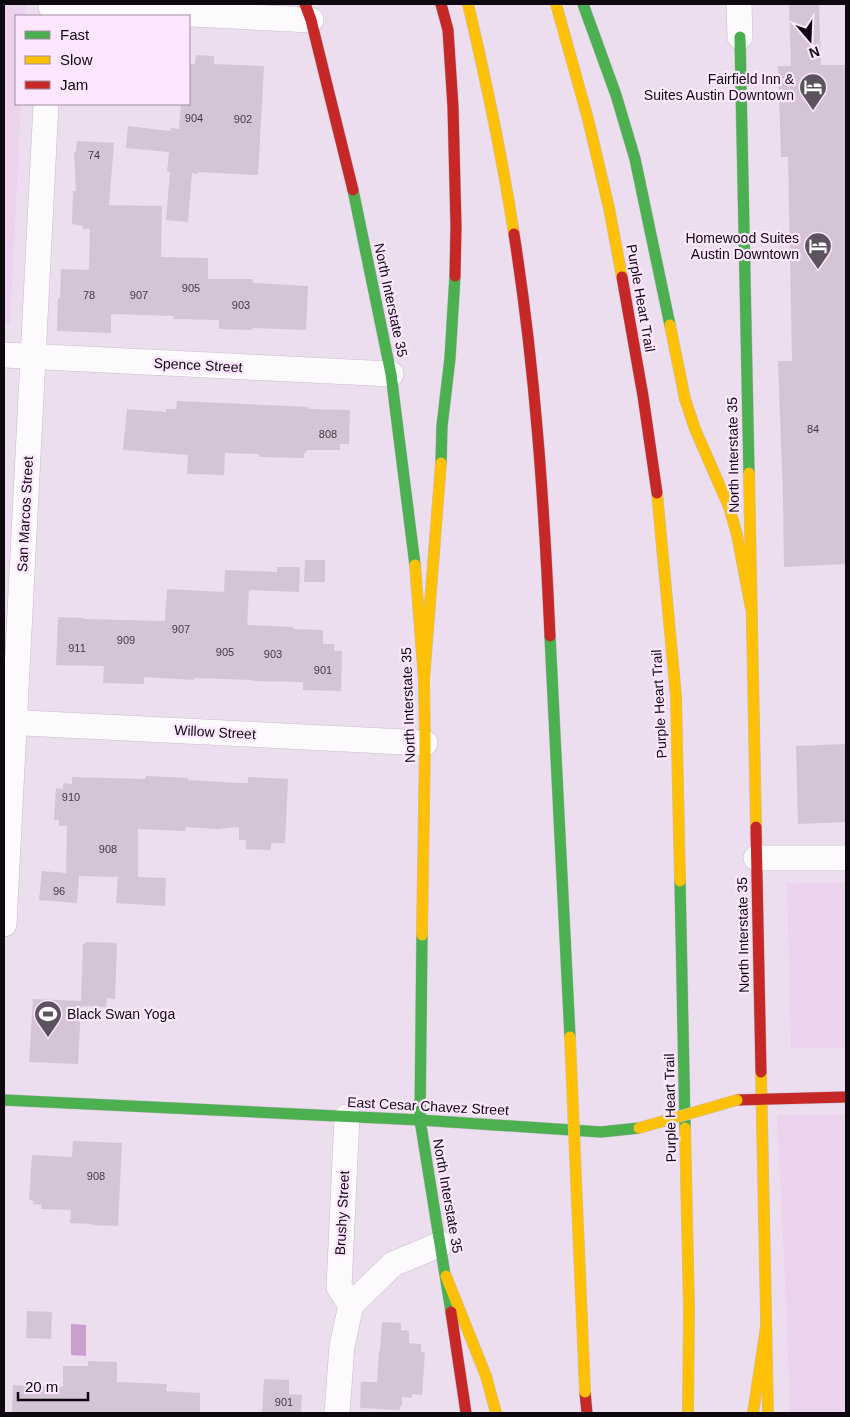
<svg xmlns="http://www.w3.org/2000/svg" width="850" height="1417" font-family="Arial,sans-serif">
<rect width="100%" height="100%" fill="#ecdeee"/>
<g fill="#ebd3ed">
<polygon points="4,4 26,4 25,16 16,16 16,104 21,104 10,323 4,323"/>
<polygon points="846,882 846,1048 791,1048 787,883"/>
<polygon points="846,1114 846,1413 790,1413 786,1299 777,1115"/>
</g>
<polygon fill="#c8a0cc" points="71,1324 86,1325 86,1356 71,1355"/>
<g fill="#d4c4d5">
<polygon points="789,4 819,4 821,65 846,65 846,564 784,567 783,497 778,361 792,361 788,157 781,157 778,66 791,66"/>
<polygon points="196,55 214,56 214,64 264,66 258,175 198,172 198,174 192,173 188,222 166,220 170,172 167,172 169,152 126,148 128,126 170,131 171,128 179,129 181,104 189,104 189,64 195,64"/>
<polygon points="77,141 114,143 109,205 162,206 161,257 208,258 208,279 253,279 253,283 308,286 306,330 253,328 252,330 219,329 219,320 173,319 174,316 111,314 111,333 57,331 58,298 60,298 61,269 89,270 90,229 83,229 83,226 72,224 73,191 76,191 74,152 76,152"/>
<polygon points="177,401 309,407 309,409 350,410 349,444 340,444 340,450 307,450 306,453 304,453 304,458 259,457 259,454 225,453 224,475 187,474 188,455 123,450 127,409 166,412 166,409 176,409"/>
<polygon points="305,560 325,560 325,582 304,582"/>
<polygon points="277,567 300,567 299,592 249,590 247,625 293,627 293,629 323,630 323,644 334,644 334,651 342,651 341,691 303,690 303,682 253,681 253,680 194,678 194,680 144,677 144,684 103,683 104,666 56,665 58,617 84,618 84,619 165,621 167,589 224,592 225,570 277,572"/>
<polygon points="846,744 846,822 798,824 796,746"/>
<polygon points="146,776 188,778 188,780 239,783 248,783 248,777 288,779 285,843 271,843 271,850 246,849 246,840 239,840 239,827 217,829 186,827 185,831 138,829 138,877 166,878 165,906 116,903 118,877 79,876 77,903 39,900 42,871 66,873 67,826 59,826 59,820 54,820 56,788 63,789 63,783 72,784 72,777 145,779"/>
<polygon points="85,942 117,943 115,999 107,998 106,1007 81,1006 78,1064 29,1062 33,999 81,1001 83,944 85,944"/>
<polygon points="73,1141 122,1143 118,1226 92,1225 92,1224 70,1223 71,1210 41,1209 42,1205 33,1204 34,1201 29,1200 32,1155 72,1157"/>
<polygon points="27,1311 52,1312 51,1339 26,1338"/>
<polygon points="382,1322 401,1323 401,1330 409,1331 409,1343 421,1344 421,1352 425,1353 422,1395 412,1394 412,1398 402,1397 402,1406 400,1406 400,1410 360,1408 361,1382 377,1382 379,1351 380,1351"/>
<polygon points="88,1361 117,1362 117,1382 167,1384 166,1391 200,1393 200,1413 12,1413 13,1385 63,1387 63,1366 88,1366"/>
<polygon points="264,1379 289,1380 289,1394 302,1395 301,1413 262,1413"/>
</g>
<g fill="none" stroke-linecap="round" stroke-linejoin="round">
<g stroke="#c7bcc9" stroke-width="26">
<g id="street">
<polyline points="739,4 740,37"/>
<polyline points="51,7 311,20"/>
<polyline points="4,355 391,374"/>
<polyline points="4,722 425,743"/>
<polyline points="756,858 846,858"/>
<polyline points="4,924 46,104"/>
<polyline points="347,1117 339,1287 351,1305"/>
<polyline points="337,1413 342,1346 351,1305 393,1264 441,1244"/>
</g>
</g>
<g stroke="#c7bcc9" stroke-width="12">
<g id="fast">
<polyline points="583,4 616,95 635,159 670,325"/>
<polyline points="740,37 749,473"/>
<polyline points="353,190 391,374 415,565"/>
<polyline points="441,463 442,426 450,358 455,276"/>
<polyline points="550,636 570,1037"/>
<polyline points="680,881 685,1128"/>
<polyline points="422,935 420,1120 451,1312"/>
<polyline points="4,1100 420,1120"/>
<polyline points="420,1120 601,1132 639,1128"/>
</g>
</g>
<g stroke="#c7bcc9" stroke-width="12">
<g id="slow">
<path d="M468 4C486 80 502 156 514 234"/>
<polyline points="556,4 588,119 609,208 622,277"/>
<polyline points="670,325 685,399 695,429 729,507 737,535 751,608"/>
<polyline points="749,473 756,827"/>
<polyline points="657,493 676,696 680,881"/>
<polyline points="415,565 424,680 425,743 422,935"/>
<polyline points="424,680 441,463"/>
<polyline points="761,1072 768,1413"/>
<polyline points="685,1128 689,1309 688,1413"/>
<polyline points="446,1276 486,1376 496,1413"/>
<polyline points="753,1413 766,1327"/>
</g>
</g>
<g stroke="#c7bcc9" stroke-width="12">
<g id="jam">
<polyline points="305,4 311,20 353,190"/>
<polyline points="441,4 448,30 453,107 456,226 455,276"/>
<path d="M514 234C535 367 544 501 550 636"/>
<polyline points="622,277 643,396 657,493"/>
<polyline points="756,827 761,1072"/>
<polyline points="737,1100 846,1097"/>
<polyline points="451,1312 466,1413"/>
<polyline points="585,1392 587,1413"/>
</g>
</g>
<use href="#street" stroke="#fcfafc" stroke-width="25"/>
<use href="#fast" stroke="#4caf50" stroke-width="11"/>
<use href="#slow" stroke="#ffc107" stroke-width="11"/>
<use href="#jam" stroke="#c62828" stroke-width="11"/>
<g stroke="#c8c2c9" stroke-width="12" stroke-linecap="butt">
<g id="slow-bridge">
<polyline points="570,1037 585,1392"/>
<polyline points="639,1128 737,1100"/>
</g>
</g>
<use href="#slow-bridge" stroke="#ffc107" stroke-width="11"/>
</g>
<defs>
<g id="hotel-pin" transform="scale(1.4375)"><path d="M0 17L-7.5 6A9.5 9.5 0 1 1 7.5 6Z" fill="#5d535e" stroke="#fde6ff"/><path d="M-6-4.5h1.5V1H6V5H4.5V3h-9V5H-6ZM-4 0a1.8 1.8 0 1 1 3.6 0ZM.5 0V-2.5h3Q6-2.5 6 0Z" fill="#fff"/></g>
<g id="stadium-pin" transform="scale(1.4375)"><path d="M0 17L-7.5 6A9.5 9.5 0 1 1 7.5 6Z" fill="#5d535e" stroke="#fde6ff"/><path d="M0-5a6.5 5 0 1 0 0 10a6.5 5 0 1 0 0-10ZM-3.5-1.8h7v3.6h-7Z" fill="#fff"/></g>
</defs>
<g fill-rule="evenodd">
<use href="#hotel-pin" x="813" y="87"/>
<use href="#hotel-pin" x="818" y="246"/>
<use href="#stadium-pin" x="48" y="1014"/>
</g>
<g text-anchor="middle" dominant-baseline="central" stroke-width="4.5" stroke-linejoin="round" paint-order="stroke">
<g font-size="11" fill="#443a45">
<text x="194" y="118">904</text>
<text x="243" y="119">902</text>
<text x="94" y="155">74</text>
<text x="191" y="288">905</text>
<text x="89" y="295">78</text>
<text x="139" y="295">907</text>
<text x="241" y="305">903</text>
<text x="813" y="429">84</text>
<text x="328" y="434">808</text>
<text x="181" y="629">907</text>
<text x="126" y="640">909</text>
<text x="77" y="648">911</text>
<text x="225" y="652">905</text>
<text x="273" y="654">903</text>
<text x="323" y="670">901</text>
<text x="71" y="797">910</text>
<text x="108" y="849">908</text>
<text x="59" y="891">96</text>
<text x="96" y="1176">908</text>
<text x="284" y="1402">901</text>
</g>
<g font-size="14" fill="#100811" stroke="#fde6ff" text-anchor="end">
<text x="794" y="79">Fairfield Inn &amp;<tspan x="794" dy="16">Suites Austin Downtown</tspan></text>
<text x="799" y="238">Homewood Suites<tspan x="799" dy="16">Austin Downtown</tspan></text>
<text x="67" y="1014" text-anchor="start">Black Swan Yoga</text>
</g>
<g font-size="14" fill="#100811" stroke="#fde6ff">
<text transform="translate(641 298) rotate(80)">Purple Heart Trail</text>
<text transform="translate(391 300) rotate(78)">North Interstate 35</text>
<text transform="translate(198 365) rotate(3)">Spence Street</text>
<text transform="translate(733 455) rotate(-91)">North Interstate 35</text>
<text transform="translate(25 514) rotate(-87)">San Marcos Street</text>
<text transform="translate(659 704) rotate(-93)">Purple Heart Trail</text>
<text transform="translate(408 705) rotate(-92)">North Interstate 35</text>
<text transform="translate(215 732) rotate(3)">Willow Street</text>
<text transform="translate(743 935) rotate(-91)">North Interstate 35</text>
<text transform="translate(428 1106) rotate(3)">East Cesar Chavez Street</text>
<text transform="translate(670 1108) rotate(-91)">Purple Heart Trail</text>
<text transform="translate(448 1196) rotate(80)">North Interstate 35</text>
<text transform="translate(342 1213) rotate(-87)">Brushy Street</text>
</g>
</g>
<rect width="850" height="1417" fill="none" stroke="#100811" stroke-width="10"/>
<rect x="15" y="15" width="175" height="90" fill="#fde6ff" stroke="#9e8da0"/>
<rect x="25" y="31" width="25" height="8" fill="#4caf50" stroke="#9e8da0"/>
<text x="60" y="40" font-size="15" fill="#100811">Fast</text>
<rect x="25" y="56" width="25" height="8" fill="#ffc107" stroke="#9e8da0"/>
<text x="60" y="65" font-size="15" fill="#100811">Slow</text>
<rect x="25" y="81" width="25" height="8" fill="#c62828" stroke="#9e8da0"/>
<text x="60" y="90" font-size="15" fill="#100811">Jam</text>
<g transform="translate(810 40) rotate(161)" stroke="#fde6ff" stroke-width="4" paint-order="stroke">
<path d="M0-4L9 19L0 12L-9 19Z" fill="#100811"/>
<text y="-8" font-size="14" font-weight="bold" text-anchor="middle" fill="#100811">N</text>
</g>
<path d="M18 1392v8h70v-8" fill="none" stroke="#100811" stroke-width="2.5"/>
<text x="25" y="1392" font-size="15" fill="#100811" stroke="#fde6ff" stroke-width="4" paint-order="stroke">20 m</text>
</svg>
